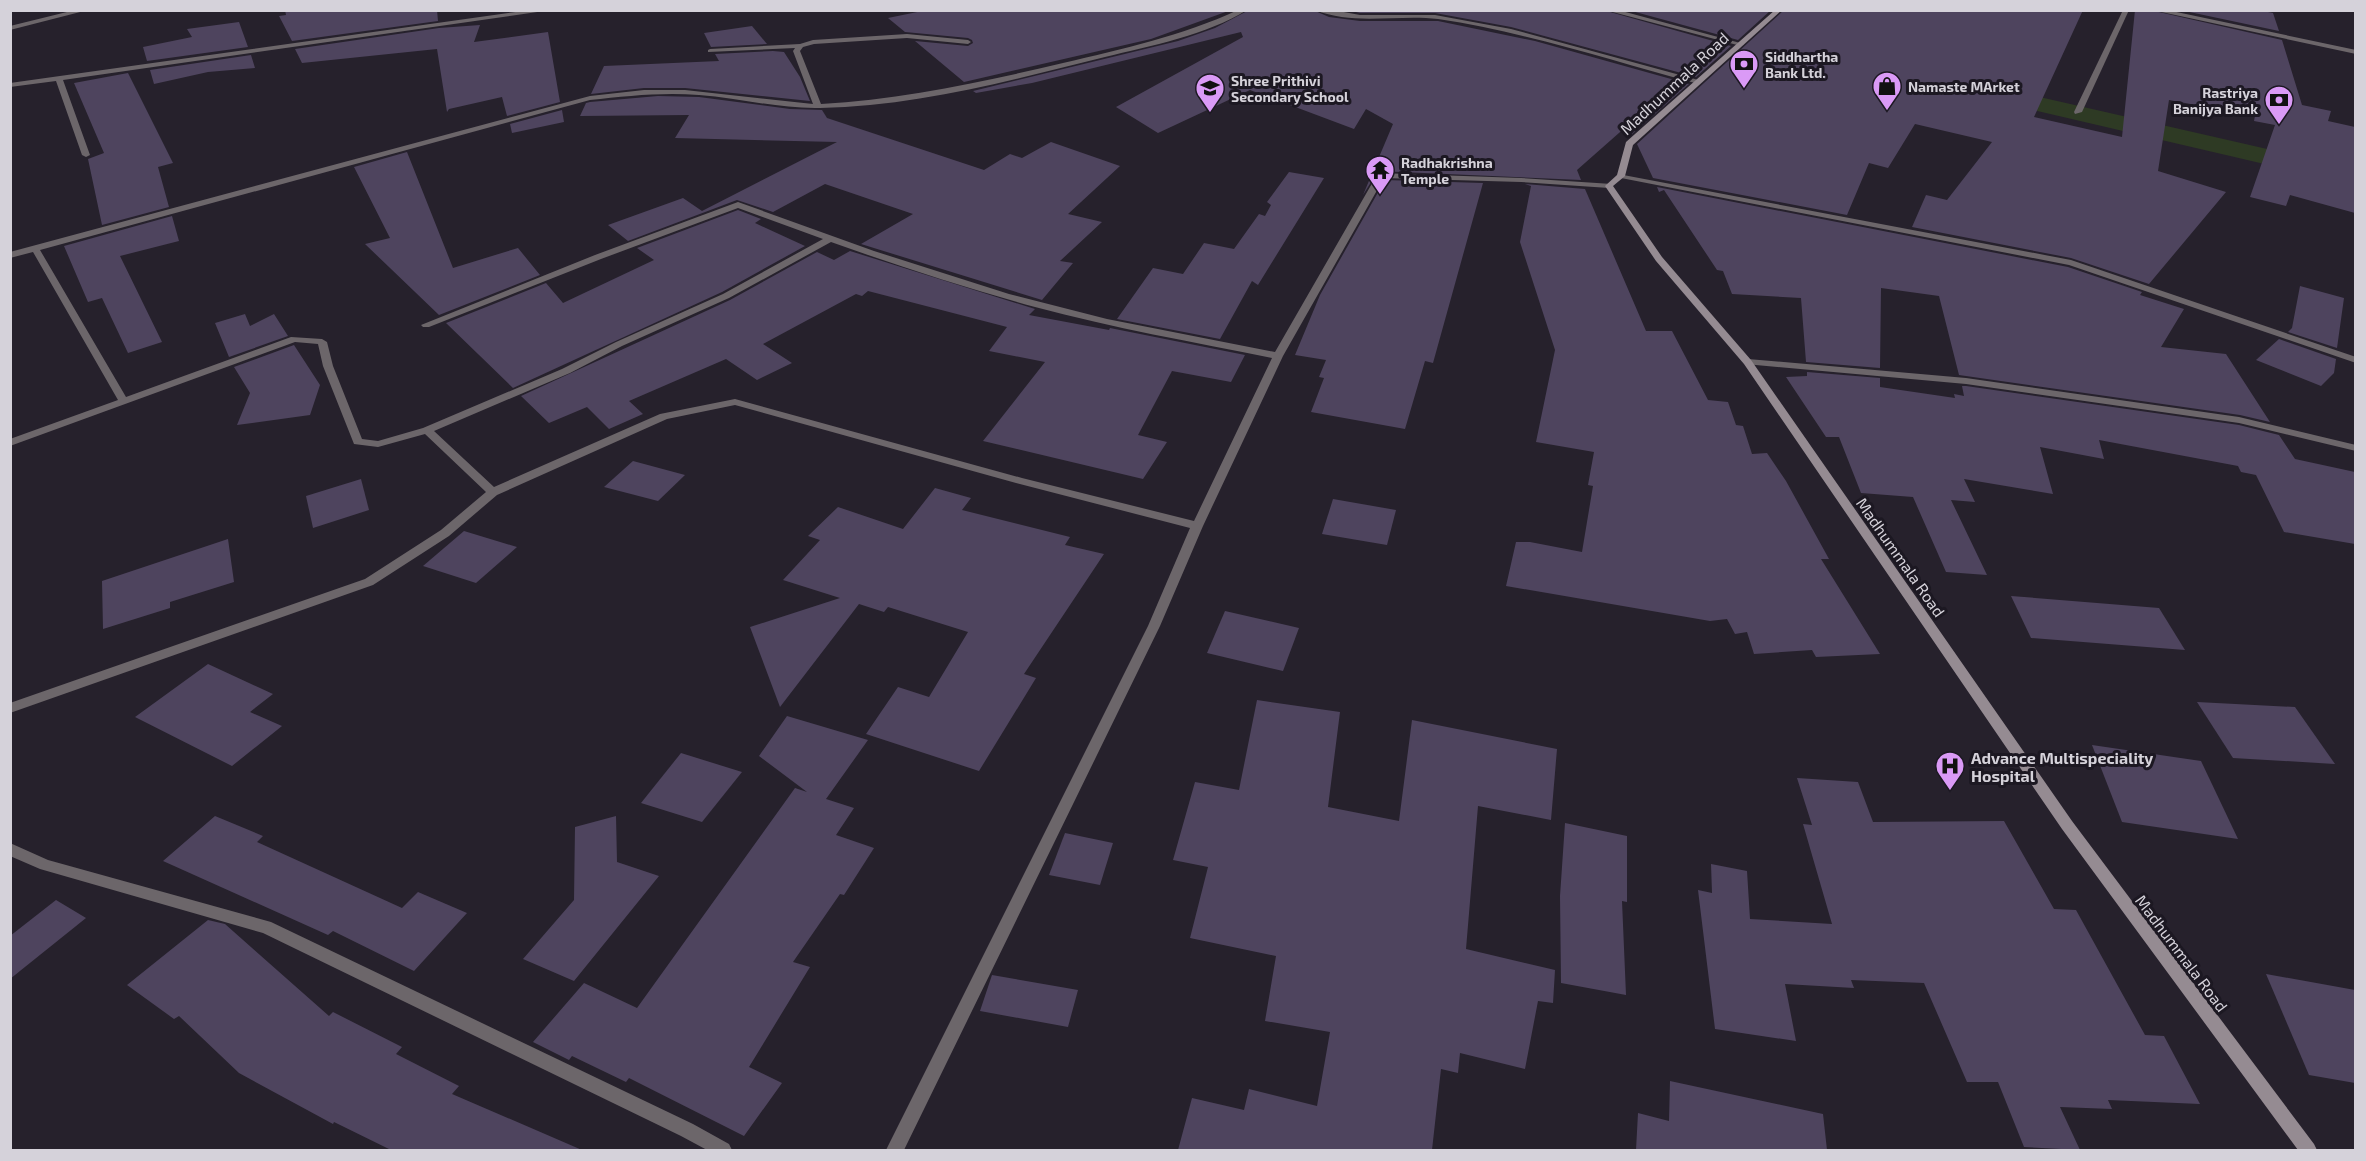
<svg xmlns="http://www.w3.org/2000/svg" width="2366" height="1161" font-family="'Exo 2',sans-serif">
<rect width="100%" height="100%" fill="#26212c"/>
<polygon fill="#2e3a24" points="1781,38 2355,169 2355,185 1981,98"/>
<g fill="#4e445e">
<polygon points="285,10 437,10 438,21 292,41 279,16 286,15"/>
<polygon points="927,10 1231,10 1151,39 964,82 915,41 968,46 973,43 972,40 968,38 905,32 888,18"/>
<polygon points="1249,10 1313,10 1329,17 1360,21 1438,21 1535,41 1689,84 1632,134 1628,125 1577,170 1581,180 1378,171 1363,195 1393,124 1366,109 1354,129 1250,90 1158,133 1116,107 1243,37 1241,32 1032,83 976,93 973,91 1178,41 1215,28"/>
<polygon points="1348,10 1603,10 1731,46 1696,77 1511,27 1435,13 1360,13"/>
<polygon points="1628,10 1771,10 1738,40"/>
<polygon points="1784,10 2083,10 2034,117 2122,137 2135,10 2150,10 2282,40 2302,105 2331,111 2328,121 2355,127 2355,213 2290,195 2286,206 2250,197 2275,125 2254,121 2255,116 2169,100 2158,171 2226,192 2149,284 2071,258 1912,227 1926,195 1947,200 1992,142 1915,124 1888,168 1869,163 1847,215 1653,178 1637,144"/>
<polygon points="2180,10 2258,10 2273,13 2279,31"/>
<polygon points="239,22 248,47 147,61 143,47 192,37 187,29"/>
<polygon points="480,25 474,42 548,32 560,102 507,116 502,97 449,109 447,112 437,49 302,63 295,49 439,28"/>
<polygon points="752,26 767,44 711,47 704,33"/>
<polygon points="773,51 784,52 800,77 810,101 685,88 644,88 591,94 604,66 719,61 715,54"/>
<polygon points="251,55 255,68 208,72 154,84 150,70"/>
<polygon points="128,73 173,163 158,167 169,207 102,225 88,159 104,153 74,83"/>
<polygon points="658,96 699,97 790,109 822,110 827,118 984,170 1010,154 1022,158 1051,142 1120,166 1068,214 1102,222 1060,261 1073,263 1042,300 861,244 913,214 825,184 773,212 737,200 628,241 608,225 683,198 702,211 837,142 675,138 689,115 580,116 586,103 590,102"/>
<polygon points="562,110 564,122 512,133 510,124"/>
<polygon points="407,152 453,268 518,248 540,275 439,315 365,244 390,238 354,167"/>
<polygon points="1289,172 1324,178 1258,285 1252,281 1220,339 1117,319 1153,268 1183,274 1204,243 1234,249 1259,214 1265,216 1271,205 1267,202"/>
<polygon points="1385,180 1483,183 1433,363 1425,361 1405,429 1311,412 1324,378 1319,377 1326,360 1295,355 1320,295"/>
<polygon points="1525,184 1585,189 1646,331 1672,331 1708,400 1728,402 1736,425 1743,426 1752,454 1767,453 1786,481 1829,559 1821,559 1880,654 1816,657 1812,650 1754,654 1747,632 1735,634 1727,619 1710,621 1506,586 1516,542 1530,542 1582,552 1593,486 1588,485 1594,452 1536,442 1555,350 1520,242 1531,186"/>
<polygon points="1657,187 2068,267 2142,292 2140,295 2184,309 2161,347 2226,354 2270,422 2240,415 1959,375 1939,296 1881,288 1880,368 1806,362 1801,298 1732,294 1723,271 1717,270 1664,190 1659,192"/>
<polygon points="738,210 761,219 755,223 805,246 722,292 513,388 446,323 546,283 563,303 654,260 637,248"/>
<polygon points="172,216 179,241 120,256 162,342 128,353 102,298 88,302 64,246"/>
<polygon points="850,251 1035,309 1029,315 1109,330 1110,328 1245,355 1231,382 1172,371 1138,435 1167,442 1143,479 983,441 1045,362 989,351 1007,327 868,291 862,296 856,294 763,344 792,363 757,380 726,359 629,401 643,414 609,429 587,407 549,423 521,396 730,300 817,252 834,260"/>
<polygon points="2300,286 2344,298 2337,348 2288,332 2292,328"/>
<polygon points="245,314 250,326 274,314 288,336 229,357 215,323"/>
<polygon points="2279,339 2336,359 2334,373 2321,386 2256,360"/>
<polygon points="294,345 320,385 310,415 237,425 250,393 234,367"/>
<polygon points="1807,372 1880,378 1880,387 1955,398 1954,394 1964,396 1962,386 1966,386 2239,425 2279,435 2295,459 2355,472 2355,544 2284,532 2256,475 2241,472 2238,466 2099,440 2104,459 2040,447 2053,494 1964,479 1975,502 1951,500 1987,575 1946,572 1913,497 1861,493 1839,437 1826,437 1786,377 1807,376"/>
<polygon points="633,461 685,475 658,501 604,487"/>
<polygon points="361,479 369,510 313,528 306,496"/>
<polygon points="935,488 971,498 962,510 1070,537 1065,545 1104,554 1024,674 1036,678 979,771 866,734 898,687 929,697 968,632 888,607 884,612 859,604 780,707 750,627 840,598 783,580 820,540 808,536 838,507 903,529"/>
<polygon points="1333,499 1396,510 1387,545 1322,534"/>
<polygon points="464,531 517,547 476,583 423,566"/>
<polygon points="228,539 234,582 170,602 170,608 103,629 102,581"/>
<polygon points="2011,596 2159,608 2185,650 2031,638"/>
<polygon points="1225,611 1299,628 1283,671 1207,653"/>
<polygon points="208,664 273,694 250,712 282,726 232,766 135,717"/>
<polygon points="1257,700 1340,712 1328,807 1399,821 1412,720 1557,749 1551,820 1478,806 1466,949 1555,970 1553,1003 1538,1001 1525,1069 1460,1053 1458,1073 1441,1069 1432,1150 1178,1150 1192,1098 1244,1110 1249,1089 1317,1106 1330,1032 1265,1021 1276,956 1190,938 1208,867 1173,860 1195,782 1239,790"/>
<polygon points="2197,702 2295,707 2335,764 2233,758"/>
<polygon points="787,716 868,740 826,799 854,808 836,835 874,848 844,895 840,894 793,962 810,967 749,1067 782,1083 744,1136 629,1078 626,1082 572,1056 569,1060 533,1042 584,983 637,1008 795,788 807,792 759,756"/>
<polygon points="2092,745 2201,761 2238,839 2122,822"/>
<polygon points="681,753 742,772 702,822 641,803"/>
<polygon points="1797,778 1858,782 1873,822 2004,821 2054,909 2076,910 2145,1035 2164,1036 2200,1104 2108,1100 2112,1109 2060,1107 2080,1150 2024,1147 1998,1082 1967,1082 1924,983 1851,980 1854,988 1785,984 1796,1041 1715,1029 1698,890 1712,893 1711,864 1747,871 1750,919 1832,924 1803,824 1812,825"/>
<polygon points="215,816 263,836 257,842 402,908 418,892 467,913 414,971 333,931 328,935 163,861"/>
<polygon points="616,816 617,862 659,876 574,981 523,959 574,900 575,827"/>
<polygon points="1565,823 1627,836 1627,902 1622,901 1626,995 1561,983 1560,896"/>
<polygon points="1065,833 1113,843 1100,885 1049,875"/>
<polygon points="56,900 86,918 10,979 10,936"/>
<polygon points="208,920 225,924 329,1016 333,1012 402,1047 396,1054 459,1086 452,1094 582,1150 391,1150 334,1122 333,1124 239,1073 179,1016 174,1019 127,985"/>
<polygon points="2266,974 2355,990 2355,1083 2309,1075"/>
<polygon points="992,975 1078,990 1068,1027 980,1011"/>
<polygon points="1670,1081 1823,1114 1827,1150 1636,1150 1638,1113 1669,1121"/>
</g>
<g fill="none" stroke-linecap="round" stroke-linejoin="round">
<g fill="#6c666a" fill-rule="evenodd">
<polygon points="75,10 88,10 10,30 10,26"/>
<polygon points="530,10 551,10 63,80 90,155 86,157 82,155 56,81 10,87 10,83"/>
<path d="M1238 10H1247C1207 35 1150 46 1105 57 1012 80 917 106 820 108 780 109 739 98 699 95 663 92 626 96 590 100L40 250 126 397 291 337 322 339 327 342 333 366 362 439 378 441 423 428 562 369 616 342 723 294 823 239 738 208 601 259 429 327H423L421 325 595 255 738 202 874 251 1009 294 1107 319 1275 352 1378 173 1521 178 1612 184 1613 186 1609 188 1521 182 1384 178 1283 356 1203 526 1160 626 904 1150H886L1148 626 1190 528 1016 483 735 405 667 419 497 495 449 536 373 585 10 713V703L365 579 441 530 486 492 425 434 378 447 354 444 323 366 318 344 295 342 10 446V439L118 400 33 252 10 258V252L590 96 644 90H685L813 104 793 51 795 48 708 52V50L710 49 800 44 813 40 907 34 968 40 971 42 968 44 907 38 814 44 803 47 800 51 821 104C903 99 983 82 1063 63 1122 49 1182 36 1238 10ZM831 242C898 266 966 288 1035 307 1113 328 1193 342 1272 358L1194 521 1022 478 735 399 660 414 494 487 434 431 570 373 622 346 729 298Z"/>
<path d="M1315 10H1333L1360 15H1435L1511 29 1702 81 1695 83C1610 60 1525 32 1438 19 1398 14 1354 26 1315 10Z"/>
<polygon points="1605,10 1618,10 1744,44 1741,46"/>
<polygon points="2123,10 2129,10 2082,112 2075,114 2074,112"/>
<polygon points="2152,10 2167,10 2356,50 2356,54"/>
<polygon points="1618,174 2071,260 2356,357 2356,363 2069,265 1621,178 1618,178"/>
<polygon points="1748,359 1966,378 2239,417 2356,445 2356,451 2239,423 1966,384 1745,364 1745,360"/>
<polygon points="10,843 48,860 271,922 693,1124 729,1144 732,1150 707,1150 681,1136 263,933 40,869 10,856"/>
</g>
<polygon fill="#958b92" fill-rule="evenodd" points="1775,10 1782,10 1633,145 1625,176 1613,186 1662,257 1751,360 2072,821 2314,1144 2317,1150 2298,1150 2062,829 1744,364 1656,261 1605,186 1617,175 1626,142"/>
</g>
<defs>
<g id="bank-pin" transform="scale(1.5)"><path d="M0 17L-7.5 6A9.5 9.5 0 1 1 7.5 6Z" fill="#da9af6" stroke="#1c1822"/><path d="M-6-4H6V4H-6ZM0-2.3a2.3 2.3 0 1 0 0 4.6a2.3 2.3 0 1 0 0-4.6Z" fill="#111"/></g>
<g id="shop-pin" transform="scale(1.5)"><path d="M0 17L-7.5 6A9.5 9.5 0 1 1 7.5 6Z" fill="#da9af6" stroke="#1c1822"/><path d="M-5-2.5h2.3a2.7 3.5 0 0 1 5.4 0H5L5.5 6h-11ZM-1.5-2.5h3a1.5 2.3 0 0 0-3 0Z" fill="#111"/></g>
<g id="school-pin" transform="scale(1.5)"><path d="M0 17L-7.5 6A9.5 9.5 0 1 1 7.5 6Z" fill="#da9af6" stroke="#1c1822"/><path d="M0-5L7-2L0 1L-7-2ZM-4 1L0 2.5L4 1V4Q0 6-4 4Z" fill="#111"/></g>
<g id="temple-pin" transform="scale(1.5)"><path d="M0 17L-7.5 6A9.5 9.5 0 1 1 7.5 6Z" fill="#da9af6" stroke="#1c1822"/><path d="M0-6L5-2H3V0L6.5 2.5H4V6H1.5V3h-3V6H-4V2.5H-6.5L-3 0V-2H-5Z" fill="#111"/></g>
<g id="hospital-pin" transform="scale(1.5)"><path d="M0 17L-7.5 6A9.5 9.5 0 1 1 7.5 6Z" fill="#da9af6" stroke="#1c1822"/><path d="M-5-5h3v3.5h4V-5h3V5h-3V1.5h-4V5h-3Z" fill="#111"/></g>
</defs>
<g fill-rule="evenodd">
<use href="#bank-pin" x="1744" y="64"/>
<use href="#shop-pin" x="1887" y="86"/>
<use href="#school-pin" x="1210" y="88"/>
<use href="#bank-pin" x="2279" y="100"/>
<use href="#temple-pin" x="1380" y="170"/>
<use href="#hospital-pin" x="1950" y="766"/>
</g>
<g text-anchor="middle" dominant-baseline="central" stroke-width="6" stroke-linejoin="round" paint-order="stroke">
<g font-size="14" font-weight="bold" fill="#d5d2da" stroke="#1c1822" text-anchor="start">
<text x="1765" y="56">Siddhartha<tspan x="1765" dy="16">Bank Ltd.</tspan></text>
<text x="1231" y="80">Shree Prithivi<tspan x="1231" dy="16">Secondary School</tspan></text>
<text x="1908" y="86">Namaste MArket</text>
<text x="2258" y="92" text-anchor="end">Rastriya<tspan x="2258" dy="16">Banijya Bank</tspan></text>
<text x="1401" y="162">Radhakrishna<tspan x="1401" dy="16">Temple</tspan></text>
</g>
<g font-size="16" fill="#d5d2da" stroke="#1c1822">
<text transform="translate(1674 83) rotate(-43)">Madhummala Road</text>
<text transform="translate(1901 557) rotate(55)">Madhummala Road</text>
<text transform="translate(2182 953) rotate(53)">Madhummala Road</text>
</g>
<g font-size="16" font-weight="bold" fill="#d5d2da" stroke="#1c1822" text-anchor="start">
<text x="1971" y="757">Advance Multispeciality<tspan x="1971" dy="18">Hospital</tspan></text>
</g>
</g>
<rect width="2366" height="1161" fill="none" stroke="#d5d2da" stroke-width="24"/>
</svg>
